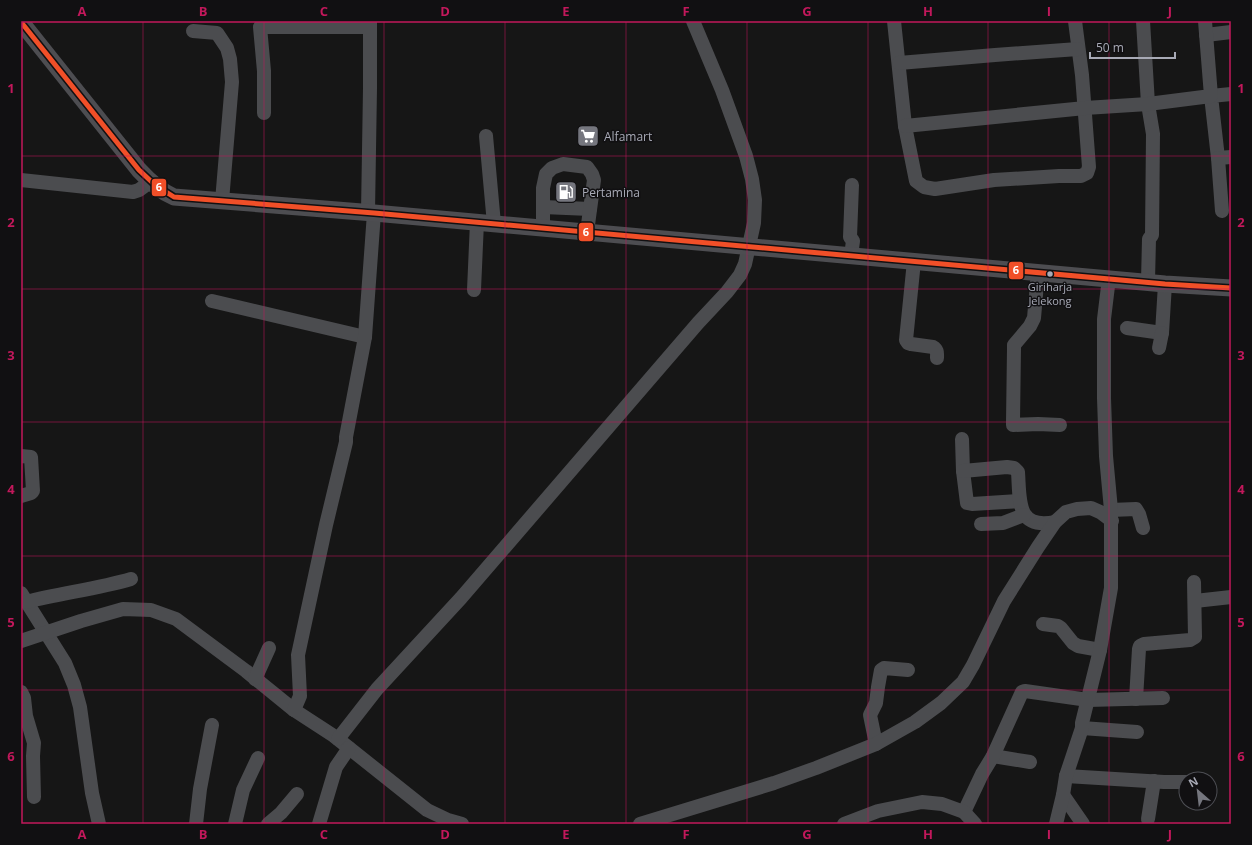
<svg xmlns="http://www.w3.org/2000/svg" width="1252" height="845" font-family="'Open Sans',sans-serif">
<rect width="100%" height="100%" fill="#161616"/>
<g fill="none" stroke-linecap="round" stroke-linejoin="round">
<g stroke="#4b4c4f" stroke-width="14">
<polyline points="894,21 905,126 916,181 924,187 935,189 994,180 1059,176 1081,176 1087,173 1089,167 1082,75 1075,21"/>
<polyline points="1143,21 1148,104 1153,134 1152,235 1149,239 1148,281"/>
<polyline points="193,31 217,33 227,48 230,59 232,82 222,201"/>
<polyline points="1206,35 1231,32"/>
<polyline points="899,63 995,55 1078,49"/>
<polyline points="1231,94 1211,96 1218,158 1231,157"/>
<polyline points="264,113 264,71 260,27 370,27"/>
<polyline points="905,126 1085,108 1148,104 1211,96 1205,21"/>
<polyline points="486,136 494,224"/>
<polyline points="1218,158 1222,211"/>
<polyline points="21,180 133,192 139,190 150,182"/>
<polyline points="543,207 590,209"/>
<polyline points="368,212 370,88 370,21"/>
<polyline points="543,228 543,188 546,174 552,168 563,164 587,167 592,174 594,180 587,232"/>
<polyline points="851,256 853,241 850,237 852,185"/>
<path d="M914 261 906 340 908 343 911 344 933 347C938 350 937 353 937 358"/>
<polyline points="1038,272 1034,318 1030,326 1014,345 1014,348 1013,422 1013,425 1038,424 1060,425"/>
<polyline points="474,290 477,222"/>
<polyline points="212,301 365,337"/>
<polyline points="1127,328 1162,333 1165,284"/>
<polyline points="1159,348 1162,333"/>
<polyline points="962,439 963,471 967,503 972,504 1020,501"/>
<polyline points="21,456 31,457 33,491 31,493 21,496"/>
<path d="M963 471 1007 467 1014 468 1018 472C1020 500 1016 530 1055 522"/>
<polyline points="1111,510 1136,509 1139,514 1143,528"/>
<polyline points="981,524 1003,523 1024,515"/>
<polyline points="21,593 65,663 74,685 80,707 92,793 99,824"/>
<polyline points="1195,601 1231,597"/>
<path d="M26 602C61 593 97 589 131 579"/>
<polyline points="1043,624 1058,626 1061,628 1073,643 1078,646 1100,650"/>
<polyline points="21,641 81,621 123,609 151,610 176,619 246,671 294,710 334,736 427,810 448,820 462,824"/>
<polyline points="255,679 269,648"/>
<polyline points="21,692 24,698 26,716 34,743 33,756 34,797"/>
<polyline points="1136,699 1139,649 1140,646 1144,644 1190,640 1195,637 1194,582"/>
<polyline points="294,710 300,696 298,655 326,525 346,442 346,437 365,337 374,213"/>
<polyline points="1082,728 1137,732"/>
<polyline points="338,739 377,689 461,598 698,323 727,292 740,275 745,264 754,223 755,200 752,179 746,156 722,90 693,21"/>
<polyline points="876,744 870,715 876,703 878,687 881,670 884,668 908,670"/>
<polyline points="993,756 1030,762"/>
<polyline points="1066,776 1164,782 1186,782"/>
<polyline points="1063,795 1083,824"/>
<polyline points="964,812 982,774 993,756 1022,692 1025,691 1088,700 1163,698"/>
<polyline points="1148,819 1154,781"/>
<polyline points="196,824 200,789 212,725"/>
<polyline points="235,824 243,790 258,758"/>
<polyline points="268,824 281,813 297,794"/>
<polyline points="319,824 336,767 349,748"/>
<polyline points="640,824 774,783 816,768 876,744 915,722 941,703 963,682 973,665 1004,601 1038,547 1055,522 1066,512 1077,509 1091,508 1100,512 1112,521"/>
<polyline points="844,824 878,811 922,802 942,804 964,812 975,824"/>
<polyline points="1056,824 1063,795 1066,776 1082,728 1082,723 1100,650 1111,588 1111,510 1106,456 1104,398 1104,319 1109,278"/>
</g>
<path stroke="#4d4d51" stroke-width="17" d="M21 22 139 170C149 181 160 191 174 197L374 213 1165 284 1231 288"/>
<g stroke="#111012" stroke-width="8">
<polyline id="bus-1" points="21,22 139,170 155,185 174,197 374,213 1165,284 1231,288"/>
</g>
<use href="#bus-1" stroke="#f14f28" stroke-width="5"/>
</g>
<path fill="none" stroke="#c2185b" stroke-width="1" stroke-opacity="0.55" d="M143 21V824M264 21V824M384 21V824M505 21V824M626 21V824M747 21V824M868 21V824M988 21V824M1109 21V824M21 156H1231M21 289H1231M21 422H1231M21 556H1231M21 690H1231"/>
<defs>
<g id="supermarket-square" transform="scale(1.15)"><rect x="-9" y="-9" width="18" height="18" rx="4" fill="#75767e" stroke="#111012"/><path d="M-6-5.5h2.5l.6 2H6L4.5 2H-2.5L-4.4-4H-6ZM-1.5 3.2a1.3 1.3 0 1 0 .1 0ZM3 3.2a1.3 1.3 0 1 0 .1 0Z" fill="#fff"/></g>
<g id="fuel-square" transform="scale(1.15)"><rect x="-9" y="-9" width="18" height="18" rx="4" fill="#75767e" stroke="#111012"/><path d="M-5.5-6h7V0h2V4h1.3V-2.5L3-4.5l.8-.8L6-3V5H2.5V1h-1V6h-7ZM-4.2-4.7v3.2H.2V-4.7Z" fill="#fff"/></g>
</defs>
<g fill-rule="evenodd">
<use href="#supermarket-square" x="588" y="136"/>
<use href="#fuel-square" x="566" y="192"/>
</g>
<circle fill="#a8aab6" stroke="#111012" stroke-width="1.5" cx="1050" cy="274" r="3.5"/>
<g text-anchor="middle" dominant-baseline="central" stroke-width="3" stroke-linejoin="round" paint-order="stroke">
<g font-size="11" fill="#a8aab6" stroke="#111012">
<text x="1050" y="286">Giriharja<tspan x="1050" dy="14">Jelekong</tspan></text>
</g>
<g font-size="12" fill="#a8aab6" stroke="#111012" text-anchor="start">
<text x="604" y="136">Alfamart</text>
<text x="582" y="192">Pertamina</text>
</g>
</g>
<g stroke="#111012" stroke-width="1.5">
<rect x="151" y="178" width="16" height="19" rx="4" fill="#f14f28"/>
<rect x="578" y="222" width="16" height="20" rx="4" fill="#f14f28"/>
<rect x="1008" y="261" width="16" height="19" rx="4" fill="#f14f28"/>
</g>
<g font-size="11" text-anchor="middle" font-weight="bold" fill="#fff">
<text x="159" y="191">6</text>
<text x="586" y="236">6</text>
<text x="1016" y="274">6</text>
</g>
<rect width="1252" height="845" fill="none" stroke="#111012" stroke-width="44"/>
<g transform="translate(1198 791) rotate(332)"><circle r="19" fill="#111012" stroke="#4d4e54"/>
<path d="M0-3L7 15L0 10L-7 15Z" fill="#75767e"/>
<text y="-6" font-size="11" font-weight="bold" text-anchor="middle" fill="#a8aab6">N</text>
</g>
<path d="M1090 52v6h85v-6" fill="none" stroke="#a8aab6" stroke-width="2"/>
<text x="1096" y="52" font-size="12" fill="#a8aab6" stroke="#111012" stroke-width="3" paint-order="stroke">50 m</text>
<rect x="22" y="22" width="1208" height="801" fill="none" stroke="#c2185b" stroke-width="1.5"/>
<g font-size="13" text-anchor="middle" font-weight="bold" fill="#c2185b">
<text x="82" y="16">A</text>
<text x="203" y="16">B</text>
<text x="324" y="16">C</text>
<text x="445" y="16">D</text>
<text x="566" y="16">E</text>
<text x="686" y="16">F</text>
<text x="807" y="16">G</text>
<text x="928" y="16">H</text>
<text x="1049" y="16">I</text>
<text x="1170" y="16">J</text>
<text x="11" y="93">1</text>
<text x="1241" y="93">1</text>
<text x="11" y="227">2</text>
<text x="1241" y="227">2</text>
<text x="11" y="360">3</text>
<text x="1241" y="360">3</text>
<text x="11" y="494">4</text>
<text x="1241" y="494">4</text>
<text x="11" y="627">5</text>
<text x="1241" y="627">5</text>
<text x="11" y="761">6</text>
<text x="1241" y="761">6</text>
<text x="82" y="839">A</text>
<text x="203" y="839">B</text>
<text x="324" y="839">C</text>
<text x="445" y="839">D</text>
<text x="566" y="839">E</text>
<text x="686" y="839">F</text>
<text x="807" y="839">G</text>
<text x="928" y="839">H</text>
<text x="1049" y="839">I</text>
<text x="1170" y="839">J</text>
</g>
</svg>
